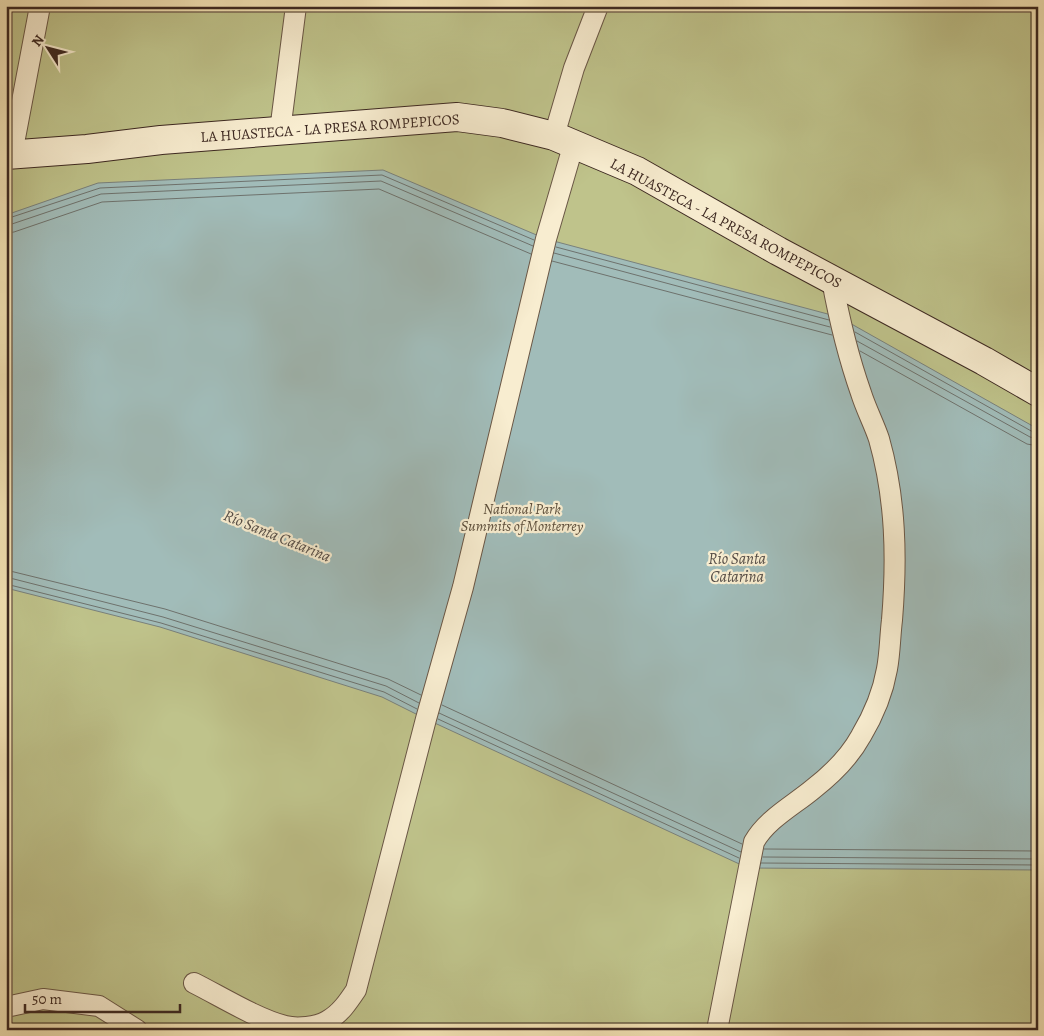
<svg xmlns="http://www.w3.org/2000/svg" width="1044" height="1036" font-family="Alegreya,serif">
<rect width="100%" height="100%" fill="#f4e4b6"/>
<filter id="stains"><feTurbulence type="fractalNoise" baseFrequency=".004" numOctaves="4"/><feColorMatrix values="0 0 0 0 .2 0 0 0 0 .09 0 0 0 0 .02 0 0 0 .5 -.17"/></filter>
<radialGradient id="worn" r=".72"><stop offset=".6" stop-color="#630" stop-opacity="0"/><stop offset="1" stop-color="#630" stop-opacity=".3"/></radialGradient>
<rect fill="#bfc38b" stroke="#7e7656" x="6" y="6" width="1032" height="1024"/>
<polygon fill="#a1bcb9" stroke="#79817c" points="383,170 546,239 839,317 1038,429 1038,870 748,868 426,719 382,697 160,627 6,588 6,215 98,183"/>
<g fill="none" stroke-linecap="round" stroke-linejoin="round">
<g stroke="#6e726d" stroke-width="1">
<polyline points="6,219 100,188 382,175 534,240"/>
<polyline points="6,226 101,194 381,181 533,246"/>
<polyline points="6,233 14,232 102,202 379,189 531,254"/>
<polyline points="556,247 829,320"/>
<polyline points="554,253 830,327"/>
<polyline points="552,261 832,335"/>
<polyline points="855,332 1033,432 1038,433"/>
<polyline points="857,341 1030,437 1038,439"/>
<polyline points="860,351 1027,444 1038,446"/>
<polyline points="6,570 165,609 388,679 421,695"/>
<polyline points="6,577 163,617 386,686 419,703"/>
<polyline points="6,584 161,623 384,692 417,709"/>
<polyline points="442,705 742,844"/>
<polyline points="439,713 741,852"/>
<polyline points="438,719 739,858"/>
<polyline points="764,849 1038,851"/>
<polyline points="763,857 1038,859"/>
<polyline points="761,863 1038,865"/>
</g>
<g stroke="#6a5746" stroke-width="22">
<g id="street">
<polyline points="280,131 296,6"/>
<polyline points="554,136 574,68 598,6"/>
<polyline points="12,154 40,6"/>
<path d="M194 983C220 996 257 1019 285 1026 297 1029 317 1027 327 1021 340 1014 348 1002 356 990L426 719 463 587 546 239 574 143"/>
<polyline points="6,1007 43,999 99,1006 137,1030"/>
<path d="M717 1030 754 842C767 819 794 805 813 789 831 775 850 756 861 736 873 716 883 692 887 669 890 653 890 636 892 620 897 559 896 499 879 439 874 424 866 409 861 393 848 356 839 318 832 280"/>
</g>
</g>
<g stroke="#3c2821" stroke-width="30">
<polyline id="secondary" points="6,155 87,149 161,140 457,117 502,123 554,136 637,171 778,251 984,361 1038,392"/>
</g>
<use href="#street" stroke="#f8edd0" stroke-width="20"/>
<use href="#secondary" stroke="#f8edd0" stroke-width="28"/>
</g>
<g text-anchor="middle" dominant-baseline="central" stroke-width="4.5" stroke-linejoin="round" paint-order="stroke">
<g font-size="15" fill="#3c2821" stroke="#f8edd0">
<text transform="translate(330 128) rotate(-4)">LA HUASTECA - LA PRESA ROMPEPICOS</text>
<text transform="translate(726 223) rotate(28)">LA HUASTECA - LA PRESA ROMPEPICOS</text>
</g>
<g font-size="15" font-style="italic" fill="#5d4f3c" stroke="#f8edd0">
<text x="522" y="509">National Park<tspan x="522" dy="17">Summits of Monterrey</tspan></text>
</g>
<g font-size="16" font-style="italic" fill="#554d47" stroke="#f8edd0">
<text transform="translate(277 536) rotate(22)">Río Santa Catarina</text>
<text x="737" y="559">Río Santa<tspan x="737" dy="18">Catarina</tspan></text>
</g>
</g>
<rect width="1044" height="1036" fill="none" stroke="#f4e4b6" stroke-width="25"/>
<rect x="8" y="8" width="1029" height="1021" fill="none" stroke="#3c2821" stroke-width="2.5"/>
<rect x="12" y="12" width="1019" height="1011" fill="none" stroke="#3c2821"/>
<g transform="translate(48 48) rotate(306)" stroke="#f8edd0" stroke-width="4" paint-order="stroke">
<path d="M0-4L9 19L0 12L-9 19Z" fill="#3c2821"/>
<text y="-8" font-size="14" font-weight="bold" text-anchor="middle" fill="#3c2821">N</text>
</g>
<path d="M25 1004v8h155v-8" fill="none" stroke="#3c2821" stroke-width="2.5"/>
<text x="32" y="1004" font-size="15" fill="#3c2821" stroke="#f8edd0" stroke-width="4" paint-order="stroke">50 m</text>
<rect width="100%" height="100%" filter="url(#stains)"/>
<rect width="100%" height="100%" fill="url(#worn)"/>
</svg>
